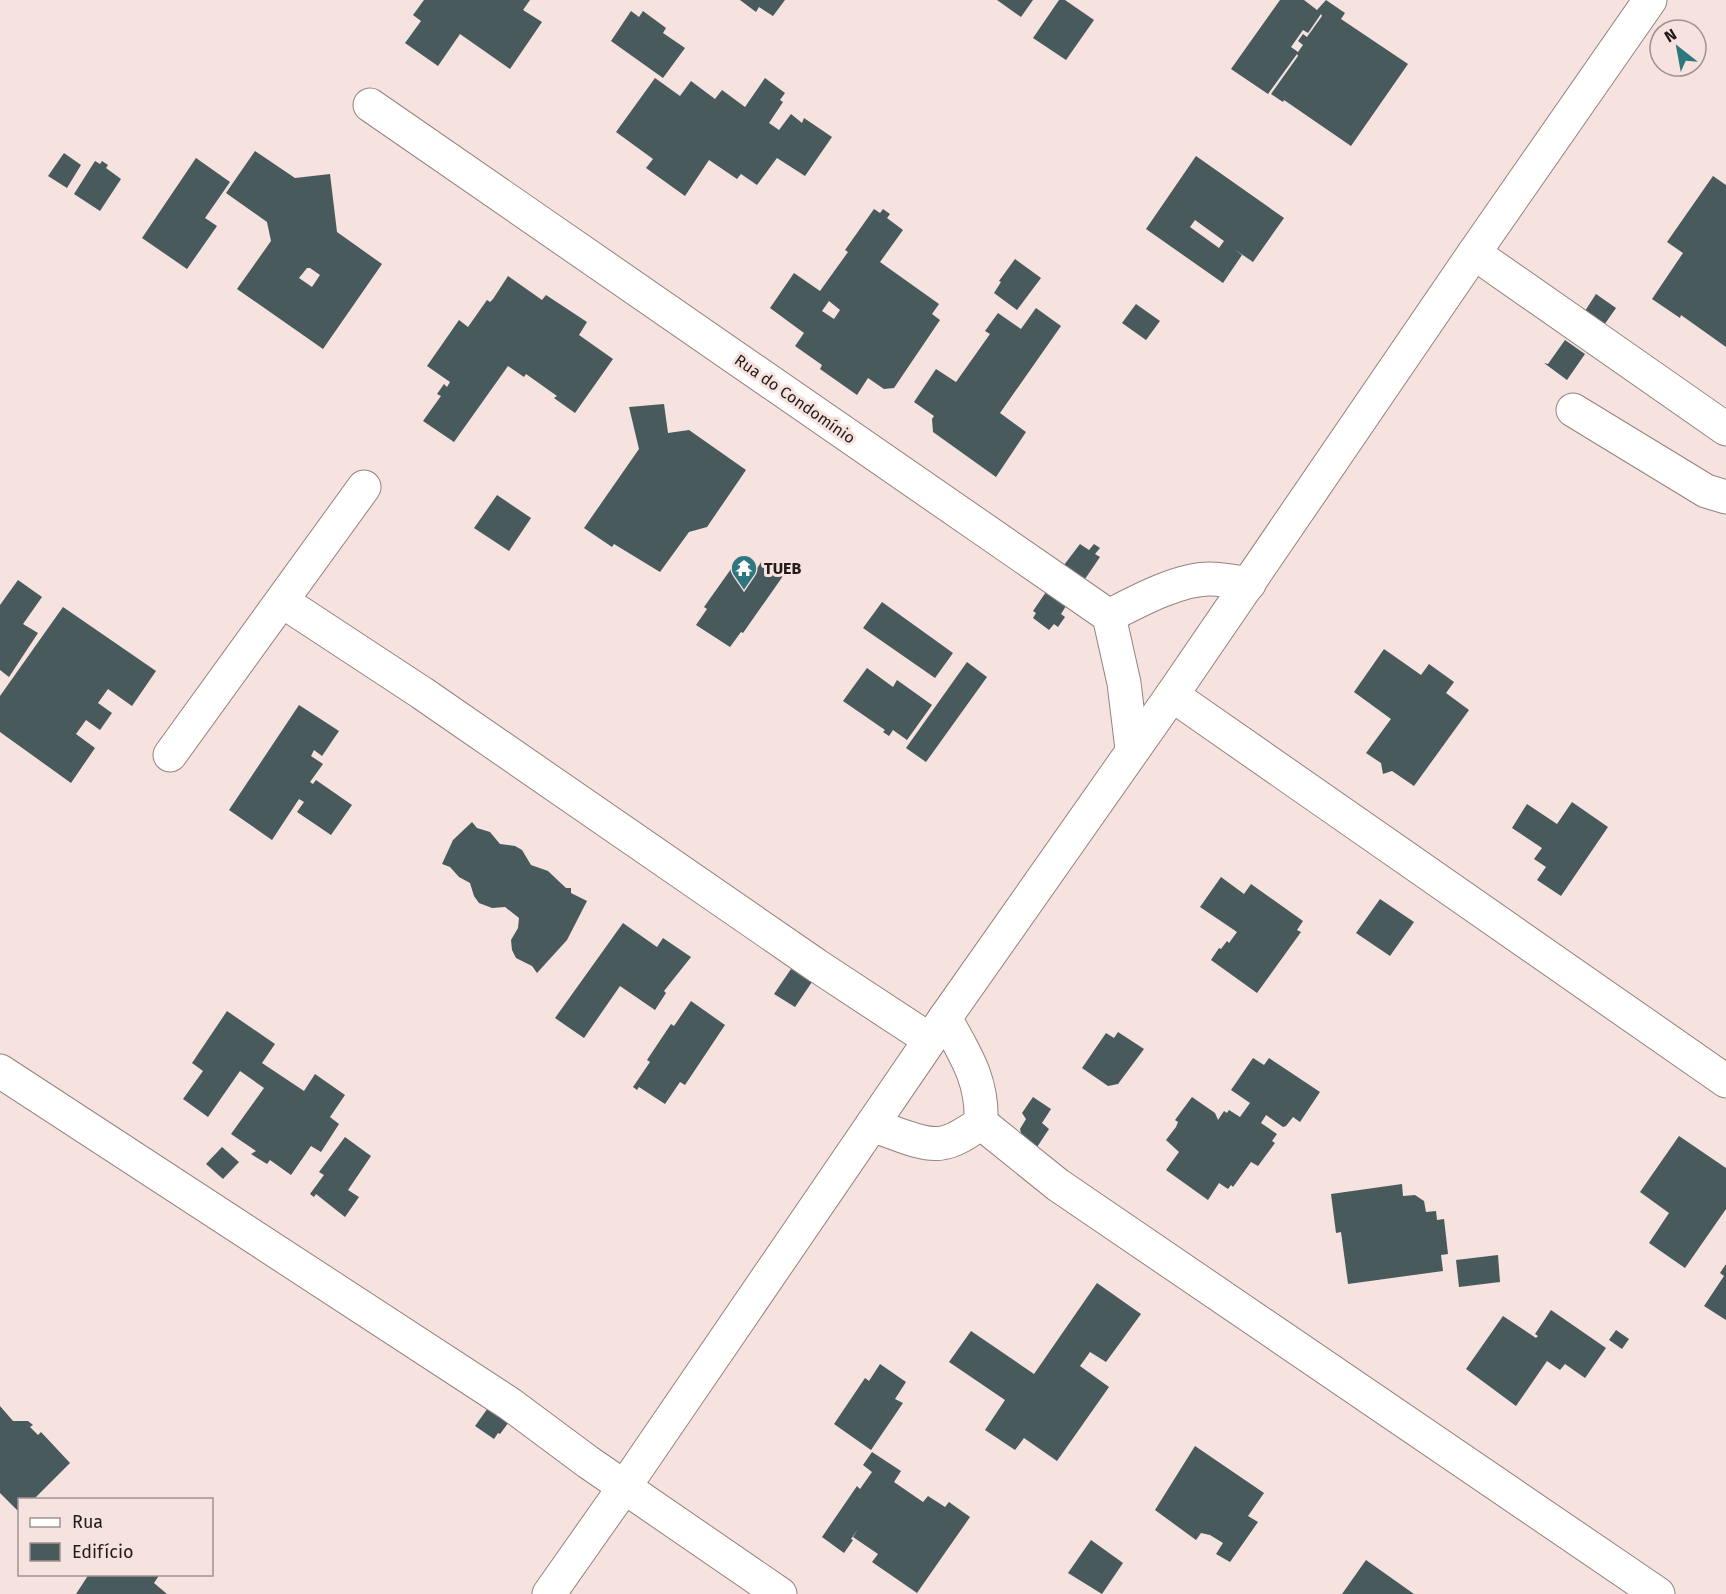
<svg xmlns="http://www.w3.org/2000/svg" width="1726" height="1594" font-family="'Fira Sans',sans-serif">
<rect width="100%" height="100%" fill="#f6e2de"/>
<g fill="#485a5c" fill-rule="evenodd">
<polygon points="424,0 530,0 523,10 542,22 510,69 460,34 438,66 405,43 421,21 413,15"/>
<polygon points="740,0 785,0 773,16 759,7 756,12"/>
<polygon points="997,0 1033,0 1021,17"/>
<polygon points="1059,0 1065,0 1094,20 1066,60 1033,38"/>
<path d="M1280 0H1304L1317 10 1326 0 1345 13 1341 19 1408 64 1351 146 1284 100 1283 102 1271 94 1298 56 1297 54 1268 94 1231 69ZM1321 14 1322 16 1307 37 1303 34 1298 41 1303 45 1298 52 1291 47 1303 30 1308 33Z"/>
<polygon points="631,11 639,17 643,11 666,28 663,33 685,48 663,78 611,41"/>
<polygon points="655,78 680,96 691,81 715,99 722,90 745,107 765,78 785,93 780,100 783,102 769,123 779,130 791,114 802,123 804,118 832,137 805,176 777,158 757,185 741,174 737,179 709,160 685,196 646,168 653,159 616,132"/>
<path d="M255 151 295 178 330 174 337 232 382 264 323 349 237 289 271 241 267 222 226 193ZM307 268H310L320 275 312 287 299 278Z"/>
<polygon points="64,153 81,165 67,188 48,176"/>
<path d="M1196 156 1284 218 1253 262 1234 249 1242 255 1223 283 1146 229ZM1195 220 1224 241 1219 248 1190 227Z"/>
<polygon points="196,158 230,182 205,218 217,226 187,269 142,238"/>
<polygon points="95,161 100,164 102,161 108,165 106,168 121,179 100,211 74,194"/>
<polygon points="1713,176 1726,185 1726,347 1681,315 1680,318 1652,299 1683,253 1667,242"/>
<path d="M874 209 880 213 883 209 890 214 887 218 903 230 880 262 939 304 932 314 940 320 894 388 884 389 868 378 857 395 820 369 822 365 795 346 804 333 770 308 794 273 820 291 848 252 845 250ZM829 301 840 310 834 319 822 311Z"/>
<polygon points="1015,259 1041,278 1017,310 994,293 1001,282 999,281"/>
<polygon points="508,276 542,300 546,295 587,322 579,335 613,359 575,413 554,398 557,396 526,374 524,377 508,366 454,442 423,421 441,396 437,394 444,384 447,387 450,382 427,366 459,320 468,327 487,300 490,302 493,299"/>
<polygon points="1596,294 1616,308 1602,328 1583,314"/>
<polygon points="1136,304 1160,321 1146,340 1122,323"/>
<polygon points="1036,308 1061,326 1000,413 1026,432 996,477 933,432 932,419 934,416 914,402 936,369 956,382 990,334 985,331 998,313 1021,329"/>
<polygon points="1565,340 1585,354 1567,380 1544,363 1548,364"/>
<polygon points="664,404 668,433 689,430 746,470 707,527 689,532 660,572 614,544 612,547 584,528 639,449 629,407"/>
<polygon points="497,495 531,518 509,551 474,528"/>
<polygon points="1080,544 1089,550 1094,544 1100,548 1095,554 1100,557 1085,579 1064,565"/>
<polygon points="774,560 786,568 782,574 783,576 743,633 741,632 730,647 696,625 707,609 704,607 736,562 753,574 762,561 769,566"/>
<polygon points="18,580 42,597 23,624 38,633 9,677 0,670 0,605"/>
<polygon points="1046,592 1066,606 1061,614 1065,617 1058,627 1054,624 1049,630 1033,618 1036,613 1033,611"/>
<polygon points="882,602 953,653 935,678 863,628"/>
<polygon points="63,607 156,671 132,706 108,689 98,703 112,713 100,730 86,720 76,734 95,748 71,783 0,732 0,696"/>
<polygon points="1384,649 1421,675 1429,664 1454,682 1446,693 1469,710 1414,786 1392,771 1383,774 1381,763 1366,753 1391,719 1354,692"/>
<polygon points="967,662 987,677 926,762 906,748"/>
<polygon points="867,668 893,687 897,680 932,705 907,740 893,730 889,736 883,732 885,730 843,701"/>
<polygon points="299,705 339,731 322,756 314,750 311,756 323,764 310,782 313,784 316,780 352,805 331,835 297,812 304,802 299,799 272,840 229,810"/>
<polygon points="1572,802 1608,827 1561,896 1537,880 1546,867 1534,859 1542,848 1512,828 1527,804 1557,824"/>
<polygon points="472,822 477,828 490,832 500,844 515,846 522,850 531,865 548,871 566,888 571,888 571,893 587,901 567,940 537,973 532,966 516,958 512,950 511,940 518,928 519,918 505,907 492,908 479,903 474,896 470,883 459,877 450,867 442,864 453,840"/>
<polygon points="1221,877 1244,894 1251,884 1303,921 1297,930 1301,932 1257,993 1211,960 1219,948 1221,949 1227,941 1229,943 1237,932 1200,907"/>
<polygon points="1380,899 1414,922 1390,956 1356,933"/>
<polygon points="623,923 657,947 663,938 691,957 664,991 666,993 655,1010 620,986 584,1038 555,1018"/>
<polygon points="791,969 812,982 795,1007 774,994"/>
<polygon points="691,1001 725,1025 685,1085 680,1082 665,1104 639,1087 637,1090 633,1087 650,1062 647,1060 671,1024 674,1026"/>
<polygon points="227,1011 275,1044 262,1063 304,1091 315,1074 345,1095 330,1117 339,1124 321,1152 311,1146 291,1175 270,1160 267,1164 251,1154 256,1151 231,1134 264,1088 240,1071 208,1117 183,1099 203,1071 192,1063"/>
<polygon points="1118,1032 1144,1049 1118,1084 1108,1086 1082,1068 1106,1033 1114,1038"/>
<polygon points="1253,1058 1264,1065 1269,1058 1320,1092 1300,1122 1293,1117 1286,1126 1283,1127 1266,1115 1261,1123 1277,1134 1272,1141 1275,1143 1258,1166 1251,1162 1233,1187 1231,1185 1228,1189 1219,1183 1208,1200 1166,1170 1179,1152 1166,1140 1176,1127 1178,1122 1175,1120 1192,1097 1215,1113 1218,1120 1224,1111 1227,1113 1229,1110 1240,1117 1250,1103 1231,1090"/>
<polygon points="1033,1097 1051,1109 1042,1123 1049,1129 1037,1147 1022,1137 1020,1129 1026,1119 1022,1113"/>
<polygon points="1679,1136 1726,1168 1726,1209 1685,1268 1649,1243 1669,1213 1640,1192"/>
<polygon points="345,1137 371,1156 348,1190 359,1197 345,1217 316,1194 314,1197 310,1194 324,1175 319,1172"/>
<polygon points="222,1147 239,1162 223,1179 206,1164"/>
<polygon points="1402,1184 1403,1196 1415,1195 1424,1201 1426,1212 1436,1211 1437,1220 1444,1219 1448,1254 1441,1255 1443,1271 1348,1284 1341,1232 1336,1233 1331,1194"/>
<polygon points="1498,1255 1500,1282 1459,1287 1456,1260"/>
<polygon points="1726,1264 1726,1320 1704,1306 1724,1276 1720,1273"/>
<polygon points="1097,1283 1141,1314 1106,1362 1090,1352 1080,1366 1109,1387 1057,1461 1024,1438 1015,1450 985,1430 1005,1400 949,1362 971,1331 1034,1374"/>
<polygon points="1551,1310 1606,1348 1585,1378 1565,1364 1560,1370 1547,1361 1516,1406 1466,1369 1503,1316 1536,1338 1538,1336 1535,1334"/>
<polygon points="1616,1330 1629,1339 1622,1349 1609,1340"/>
<polygon points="880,1364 906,1382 895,1399 903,1403 871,1450 834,1424 865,1378 869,1381"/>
<polygon points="493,1401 514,1415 500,1434 498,1433 494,1439 475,1426"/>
<polygon points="0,1406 13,1421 28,1421 33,1425 30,1427 38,1435 41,1432 70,1463 33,1500 20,1500 20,1513 0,1493"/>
<polygon points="1195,1446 1264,1493 1248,1516 1258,1522 1230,1562 1216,1554 1223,1543 1210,1535 1201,1533 1196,1540 1155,1510"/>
<polygon points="872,1452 901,1471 894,1482 923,1502 928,1496 945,1507 949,1502 970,1517 917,1593 872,1562 878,1554 853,1537 858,1529 851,1539 853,1540 844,1553 822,1537 857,1486 860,1489 872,1472 863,1465"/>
<polygon points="1091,1540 1123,1563 1102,1594 1068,1573"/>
<polygon points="1366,1560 1414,1594 1342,1594"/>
<polygon points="89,1574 160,1574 154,1583 167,1594 76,1594"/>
</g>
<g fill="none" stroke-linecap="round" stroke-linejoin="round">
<g stroke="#95837f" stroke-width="35">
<g id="minor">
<polyline points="370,105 1109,616 1124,683 1132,749"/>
<polyline points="1474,253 1726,429"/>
<polyline points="1573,410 1706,491 1726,497"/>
<polyline points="282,601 422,693 816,965 930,1040"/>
<path d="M1109 616C1136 602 1180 578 1211 579 1223 579 1236 582 1249 584"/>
<polyline points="1172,695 1726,1081"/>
<polyline points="170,755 364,487"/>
<path d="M945 1018C965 1054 983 1080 981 1123"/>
<polyline points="0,1071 510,1404 588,1462 780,1594"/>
<polyline points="981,1123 1058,1185 1658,1594"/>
<path d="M872 1125C891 1131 923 1147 942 1143 956 1141 969 1131 981 1123"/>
<polyline points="549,1594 625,1486 945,1018 1172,695 1474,253 1650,0"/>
</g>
</g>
<use href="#minor" stroke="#fff" stroke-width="33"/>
</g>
<defs>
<g id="temple-pin" transform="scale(1.35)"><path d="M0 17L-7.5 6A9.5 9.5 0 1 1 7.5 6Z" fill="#2e777e" stroke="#f6e2de"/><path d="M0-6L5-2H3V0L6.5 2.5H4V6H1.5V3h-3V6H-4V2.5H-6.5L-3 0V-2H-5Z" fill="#fff"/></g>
</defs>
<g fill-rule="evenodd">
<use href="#temple-pin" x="744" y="568"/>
</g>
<g text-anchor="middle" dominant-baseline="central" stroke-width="6" stroke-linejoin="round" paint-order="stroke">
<g font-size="16" fill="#221b1a" stroke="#f6e2de">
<text transform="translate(795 399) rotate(35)">Rua do Condomínio</text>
</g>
<g font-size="16" font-weight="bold" fill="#221b1a" stroke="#f6e2de" text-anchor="start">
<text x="764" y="568">TUEB</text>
</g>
</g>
<rect x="18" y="1498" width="195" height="78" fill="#f6e2de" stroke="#a19290" stroke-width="1.5"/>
<rect x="30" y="1518" width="30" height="9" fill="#ffffff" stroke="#a19290" stroke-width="1.5"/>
<text x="72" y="1528" font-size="18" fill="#221b1a">Rua</text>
<rect x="30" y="1543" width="30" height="18" fill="#485a5c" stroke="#a19290" stroke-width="1.5"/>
<text x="72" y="1558" font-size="18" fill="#221b1a">Edifício</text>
<g transform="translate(1678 48) rotate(329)"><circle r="28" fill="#f6e2de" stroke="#a19290" stroke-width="1.5"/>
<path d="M0-4.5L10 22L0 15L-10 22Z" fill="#2e777e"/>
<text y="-9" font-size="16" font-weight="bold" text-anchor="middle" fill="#221b1a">N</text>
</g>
</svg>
